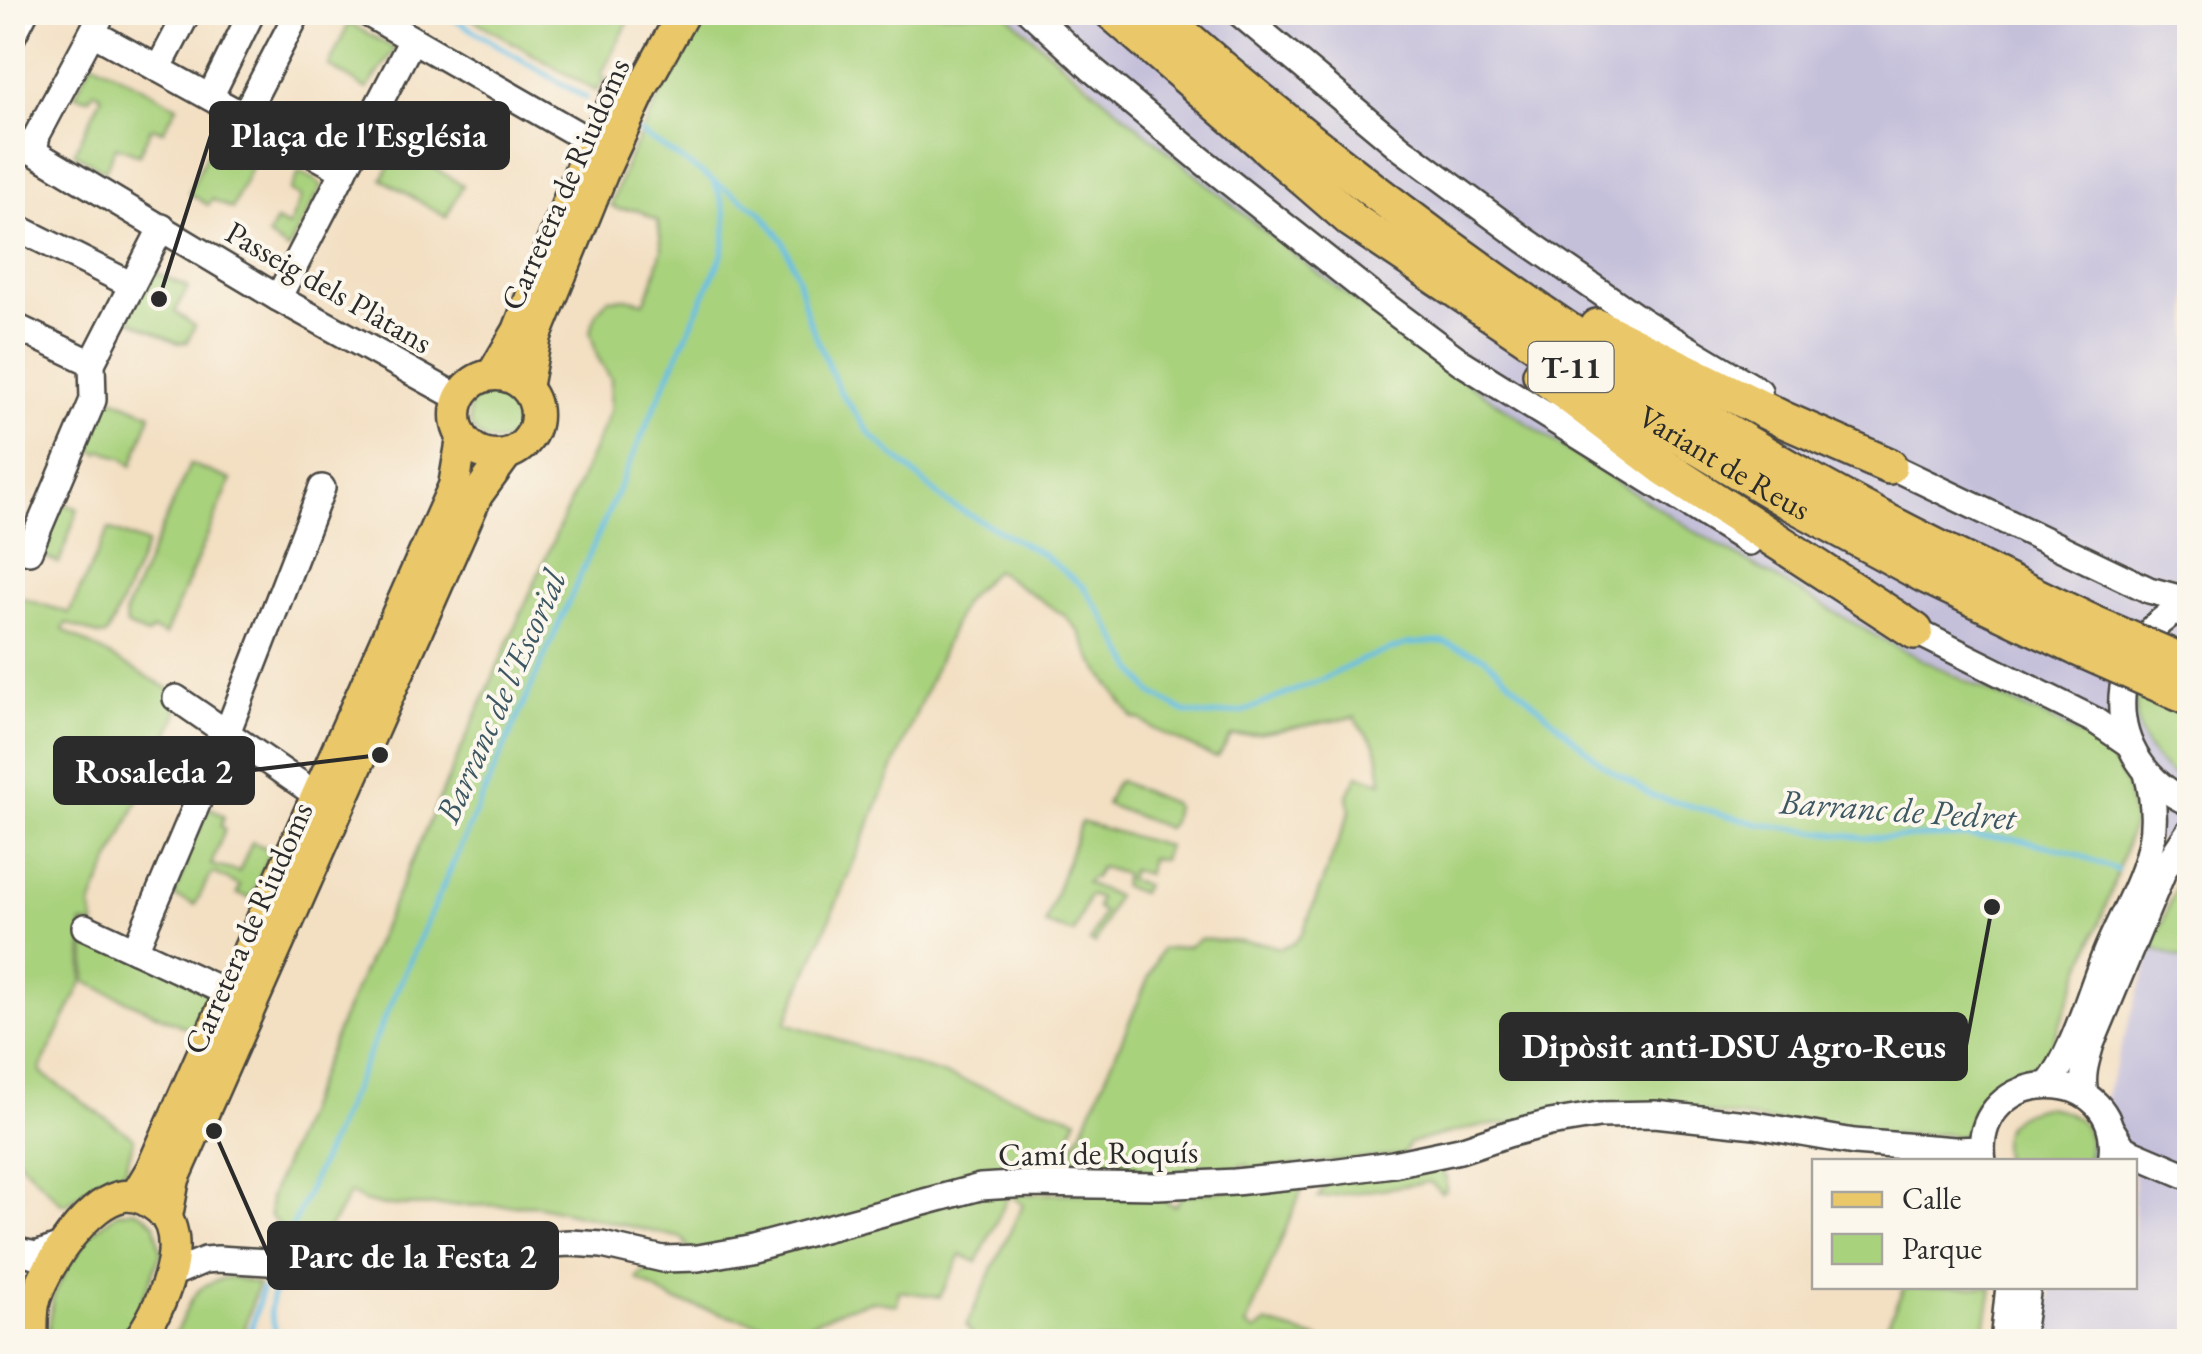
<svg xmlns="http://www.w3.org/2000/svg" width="2202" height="1354" font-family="'EB Garamond',serif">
<rect width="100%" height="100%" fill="#fbf7ec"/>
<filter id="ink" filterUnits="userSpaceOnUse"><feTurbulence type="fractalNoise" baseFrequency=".01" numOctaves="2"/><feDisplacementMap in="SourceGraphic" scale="20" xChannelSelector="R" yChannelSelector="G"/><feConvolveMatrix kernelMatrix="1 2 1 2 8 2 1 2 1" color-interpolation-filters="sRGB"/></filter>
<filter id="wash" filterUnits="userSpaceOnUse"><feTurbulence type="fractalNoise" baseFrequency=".0048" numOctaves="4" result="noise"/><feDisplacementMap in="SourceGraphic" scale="40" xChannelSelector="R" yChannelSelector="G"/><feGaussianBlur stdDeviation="2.25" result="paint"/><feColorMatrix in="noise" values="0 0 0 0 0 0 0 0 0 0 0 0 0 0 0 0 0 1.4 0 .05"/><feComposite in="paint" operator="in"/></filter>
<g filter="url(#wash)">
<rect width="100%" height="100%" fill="#f3dfc2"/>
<polygon fill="#c5c0da" points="1008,13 2189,13 2189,1341 2044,1341 2052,1287 2134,1286 2134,1162 2085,1161 2152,950 2183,883 2109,754 2057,722 1906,651 1795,589 1701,535 1560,445 1416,347 1310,267 1169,152"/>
<g fill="#a9d27d" stroke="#6a7e54" stroke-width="2.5">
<polygon points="462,13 633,13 601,75 606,78 596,91"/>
<path d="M701 13H1006L1057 59 1271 237 1420 351 1573 454 1701 535 1881 639 1967 682 2057 722 2109 754 2126 784 2134 820 2110 895 2046 1060 2003 1077 1977 1102 1962 1137 1943 1134 1871 1135 1694 1111 1479 1126 1409 1143 1403 1155 1249 1170 1248 1165H1241L1233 1175 1062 1177V1171L1086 1122 1161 949 1189 946 1199 939 1263 943 1280 948 1294 943 1303 932 1350 811 1348 795 1358 775 1382 782C1380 770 1380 757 1376 746 1371 734 1359 731 1355 717L1262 733 1231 736 1218 757H1213L1152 728 1141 720 1133 718 1093 661 1080 633 1065 616 995 570 963 602 786 1023 1077 1118 1060 1160 1048 1159 1050 1176 691 1252 682 1238 535 1205 384 1206 364 1201 350 1193 335 1219 319 1241C298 1237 283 1232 270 1216V1198L342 1019 610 412 611 379 597 356 590 331 597 312 608 299 626 298 644 302 652 285 662 249 658 221 637 210 618 209 611 206 626 164Z"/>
<polygon points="349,23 395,49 367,89 329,66"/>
<polygon points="92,61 177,106 163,131 151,128 139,155 116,146 105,171 74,153 102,96 94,91 89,98 75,95"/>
<polygon points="218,128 255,146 259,141 262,144 232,209 212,199 208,205 189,193"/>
<polygon points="400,148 463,185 446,217 382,179"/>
<polygon points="299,172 316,180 322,186 288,250 268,236 276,221 289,227 301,197 290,191"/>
<polygon points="155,272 188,287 175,312 195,326 187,342 178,343 132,321 127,313"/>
<circle cx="496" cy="415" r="27"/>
<polygon points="103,394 151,414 132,466 124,459 102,450 99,453 82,445"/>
<polygon points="190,464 231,480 165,635 153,630 147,635 126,625 125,613"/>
<polygon points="57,501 78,509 59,563 37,554"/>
<path d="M109 529 147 544 113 622 106 635 100 636 66 623 63 630 173 691 177 715 95 895 91 907 95 926 82 923 83 981 41 1067V1073L134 1138 125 1171C101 1178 85 1189 67 1204L61 1203 13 1154 12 595 69 613Z"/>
<path d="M2135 694 2189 718V785C2166 774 2145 751 2138 726 2136 716 2136 704 2135 694Z"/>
<polygon points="1119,781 1172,803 1175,807 1172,822 1167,828 1106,804 1115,784"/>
<polygon points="210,807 224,817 221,826 225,829 211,865 239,872 252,842 267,848 270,852 251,898 237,894 240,886 214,873 210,876 195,905 174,896 187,864 184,860"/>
<polygon points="1081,822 1167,846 1162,860 1150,858 1147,874 1131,870 1128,880 1145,885 1141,893 1122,886 1125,874 1100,867 1094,878 1090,878 1086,883 1116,896 1095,944 1090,942 1103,912 1097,909 1099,898 1089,895 1074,933 1045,924"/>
<polygon points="2189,854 2189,961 2152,948"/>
<polygon points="85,927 212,986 191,1030 86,982"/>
<path d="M2043 1107C2077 1110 2094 1126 2088 1161H2004C1996 1126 2011 1114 2043 1107Z"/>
<polygon points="1437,1166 1446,1177 1446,1190 1441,1193 1430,1182 1318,1198 1328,1179"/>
<polygon points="1305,1182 1246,1326 1255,1331 1266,1323 1320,1339 1319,1342 978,1341 966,1326 1023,1204 1009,1195 977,1262 961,1255 940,1297 899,1291 897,1305 873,1301 846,1308 798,1329 776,1328 675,1301 636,1279 641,1273 972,1195 1161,1192 1168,1203 1175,1206 1183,1195"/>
<polygon points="134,1210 143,1214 155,1224 161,1253 140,1306 129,1330 119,1341 47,1342 53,1296 70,1263 90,1234 117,1213"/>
<path d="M232 1277 258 1284 246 1323 244 1341H171C191 1307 188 1282 232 1277Z"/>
<polygon points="1904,1287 1992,1287 1983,1341 1880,1341"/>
</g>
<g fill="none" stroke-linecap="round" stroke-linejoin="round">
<g stroke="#67bfe5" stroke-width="5">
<polyline points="442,12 586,98"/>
<polyline points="639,132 761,212 783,241 797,275 808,318 839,390 872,436 946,502 1042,554 1085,588 1108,623 1135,671 1152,693 1184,712 1208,716 1245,711 1323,679 1364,659 1407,644 1443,642 1484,657 1604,766 1653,796 1759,824 1865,838 1966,836 2016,839 2066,850 2117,870"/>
<path d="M291 1230 722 255C728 225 729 210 714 183"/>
<polyline points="273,1293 270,1311 279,1342"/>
<polyline points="248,1342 262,1289"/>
<path d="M828 1342 831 1339C878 1327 901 1324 948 1342"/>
</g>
</g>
</g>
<g filter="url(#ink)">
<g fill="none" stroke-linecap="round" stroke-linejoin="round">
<g stroke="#494642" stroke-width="30">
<g id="minor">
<polyline points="365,12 593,143"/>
<polyline points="1030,12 1093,70 1199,158 1378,300 1461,362 1749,542"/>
<polyline points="1238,12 1402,149 1525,240 1642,321 1759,391"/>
<polyline points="93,33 344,171"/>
<polyline points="12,37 25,12"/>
<polyline points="158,69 188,12"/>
<polyline points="210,97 252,12"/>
<polyline points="244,116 298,12"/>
<polyline points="12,139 278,298 459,398"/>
<polyline points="34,152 37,135 103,12"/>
<polyline points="12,225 132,285"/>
<polyline points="278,298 412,40"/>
<polyline points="12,325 92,363"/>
<polyline points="1876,459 2149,590 2190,601"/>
<polyline points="12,545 29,551 93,400 92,363 162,227"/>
<path d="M2190 603C2100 644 2098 763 2190 803"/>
<polyline points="1903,625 2094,720 2129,744"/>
<polyline points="176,698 318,796"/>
<polyline points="85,927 230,994"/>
<polyline points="135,950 227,733 322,488"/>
<path d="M2048 1085C2075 1050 2090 991 2107 950 2122 915 2144 879 2151 842 2156 818 2153 796 2147 773"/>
<path d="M2085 1094C2081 1076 2086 1061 2091 1044L2164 869 2190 830"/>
<polyline points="2111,1129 2124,1149 2190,1177"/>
<path d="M1983 1162C1969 1061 2129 1059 2111 1162"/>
<polyline points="12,1250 36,1255 64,1245"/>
<polyline points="169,1275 205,1260 218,1259 268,1262 570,1243 602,1245 663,1259 698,1258 749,1249 980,1187 1030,1184 1158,1186 1235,1182 1332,1172 1393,1164 1460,1150 1508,1134 1550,1123 1599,1115 1655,1114 1755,1125 1854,1142 1954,1150 1982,1149"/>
<polyline points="2003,1342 2009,1286"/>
<polyline points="2020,1342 2028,1286"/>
</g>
</g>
<g stroke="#494642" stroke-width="35">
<g id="major">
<circle cx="496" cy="415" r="40"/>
<polyline points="492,375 518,331 581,168 620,91"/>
<polyline points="526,388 536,336 602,174 643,86 684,12"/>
<polyline points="136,1195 151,1170 454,486 462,439"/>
<polyline points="167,1216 174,1179 477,495 506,455"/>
<path d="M32 1342C33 1327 31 1309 36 1296 47 1264 89 1200 124 1196 138 1194 149 1201 159 1209 193 1239 160 1312 137 1342"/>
</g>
</g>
<g stroke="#494642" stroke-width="40">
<g id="highway">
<path id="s1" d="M1112 12 1352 220 1634 409 1785 499 1925 575 2078 648"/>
<path d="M1156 12C1353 185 1566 341 1794 471 1890 526 1990 574 2090 622"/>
<polyline points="1597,327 1782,419 1889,466"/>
<polyline points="1541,374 1665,468 1915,631"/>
<polyline points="2166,687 2190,698"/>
</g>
</g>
<use href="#minor" stroke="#fff" stroke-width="25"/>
<use href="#major" stroke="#eac769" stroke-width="30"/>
<use href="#highway" stroke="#eac769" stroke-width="35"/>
<g stroke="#494642" stroke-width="40" stroke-linecap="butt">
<g id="highway-bridge">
<polyline points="2090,622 2178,660"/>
<polyline points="2078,648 2166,687"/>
</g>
</g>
<use href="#highway-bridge" stroke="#eac769" stroke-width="35"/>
</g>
</g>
<g text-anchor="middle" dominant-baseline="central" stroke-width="8" stroke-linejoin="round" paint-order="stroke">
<rect fill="#fbf7ec" stroke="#696865" stroke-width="2.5" x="1528.5" y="342" width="85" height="50" rx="8"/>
<g font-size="30" font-weight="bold" fill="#2b2b2b">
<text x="1571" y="367">T-11</text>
</g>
<g font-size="32" fill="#2b2b2b" stroke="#fbf7ec">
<text transform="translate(565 184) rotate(-66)">Carretera de Riudoms</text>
<text transform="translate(329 287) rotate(30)">Passeig dels Plàtans</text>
<text stroke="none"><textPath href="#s1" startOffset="762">Variant de Reus</textPath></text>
<text transform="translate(248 928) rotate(-66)">Carretera de Riudoms</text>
<text transform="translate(1098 1153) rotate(-1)">Camí de Roquís</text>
</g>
<g font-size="35" font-style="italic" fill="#3d5763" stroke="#fbf7ec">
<text transform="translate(500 696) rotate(-66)">Barranc de l'Escorial</text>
<text transform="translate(1898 809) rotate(4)">Barranc de Pedret</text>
</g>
</g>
<path fill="none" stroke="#2b2b2b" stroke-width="4" d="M159 299L211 135M380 755L253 770M1992 907L1966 1046M214 1131L269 1256"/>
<g fill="#2b2b2b" stroke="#fbf7ec" stroke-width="4">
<circle cx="159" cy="299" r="10"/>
<circle cx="380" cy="755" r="10"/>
<circle cx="1992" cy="907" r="10"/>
<circle cx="214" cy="1131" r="10"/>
</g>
<g fill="#2b2b2b" stroke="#2b2b2b" stroke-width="4">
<rect x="211" y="103" width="297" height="65" rx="10"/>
<rect x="55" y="738" width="198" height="65" rx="10"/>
<rect x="1501" y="1014" width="465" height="65" rx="10"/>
<rect x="269" y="1223" width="288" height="65" rx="10"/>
</g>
<g font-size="35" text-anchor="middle" font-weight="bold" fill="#fff">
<text x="359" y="147">Plaça de l'Església</text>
<text x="154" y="783">Rosaleda 2</text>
<text x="1734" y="1058">Dipòsit anti-DSU Agro-Reus</text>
<text x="413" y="1268">Parc de la Festa 2</text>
</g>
<rect width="2202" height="1354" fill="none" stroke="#fbf7ec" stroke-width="50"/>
<rect x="1812" y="1159" width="325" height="130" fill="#fbf7ec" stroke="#a8a59f" stroke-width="2.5"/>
<rect x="1832" y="1192" width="50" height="15" fill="#eac769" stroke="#a8a59f" stroke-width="2.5"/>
<text x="1902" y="1209" font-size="30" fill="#2b2b2b">Calle</text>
<rect x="1832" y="1234" width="50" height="30" fill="#a9d27d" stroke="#a8a59f" stroke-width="2.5"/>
<text x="1902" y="1259" font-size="30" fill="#2b2b2b">Parque</text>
</svg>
